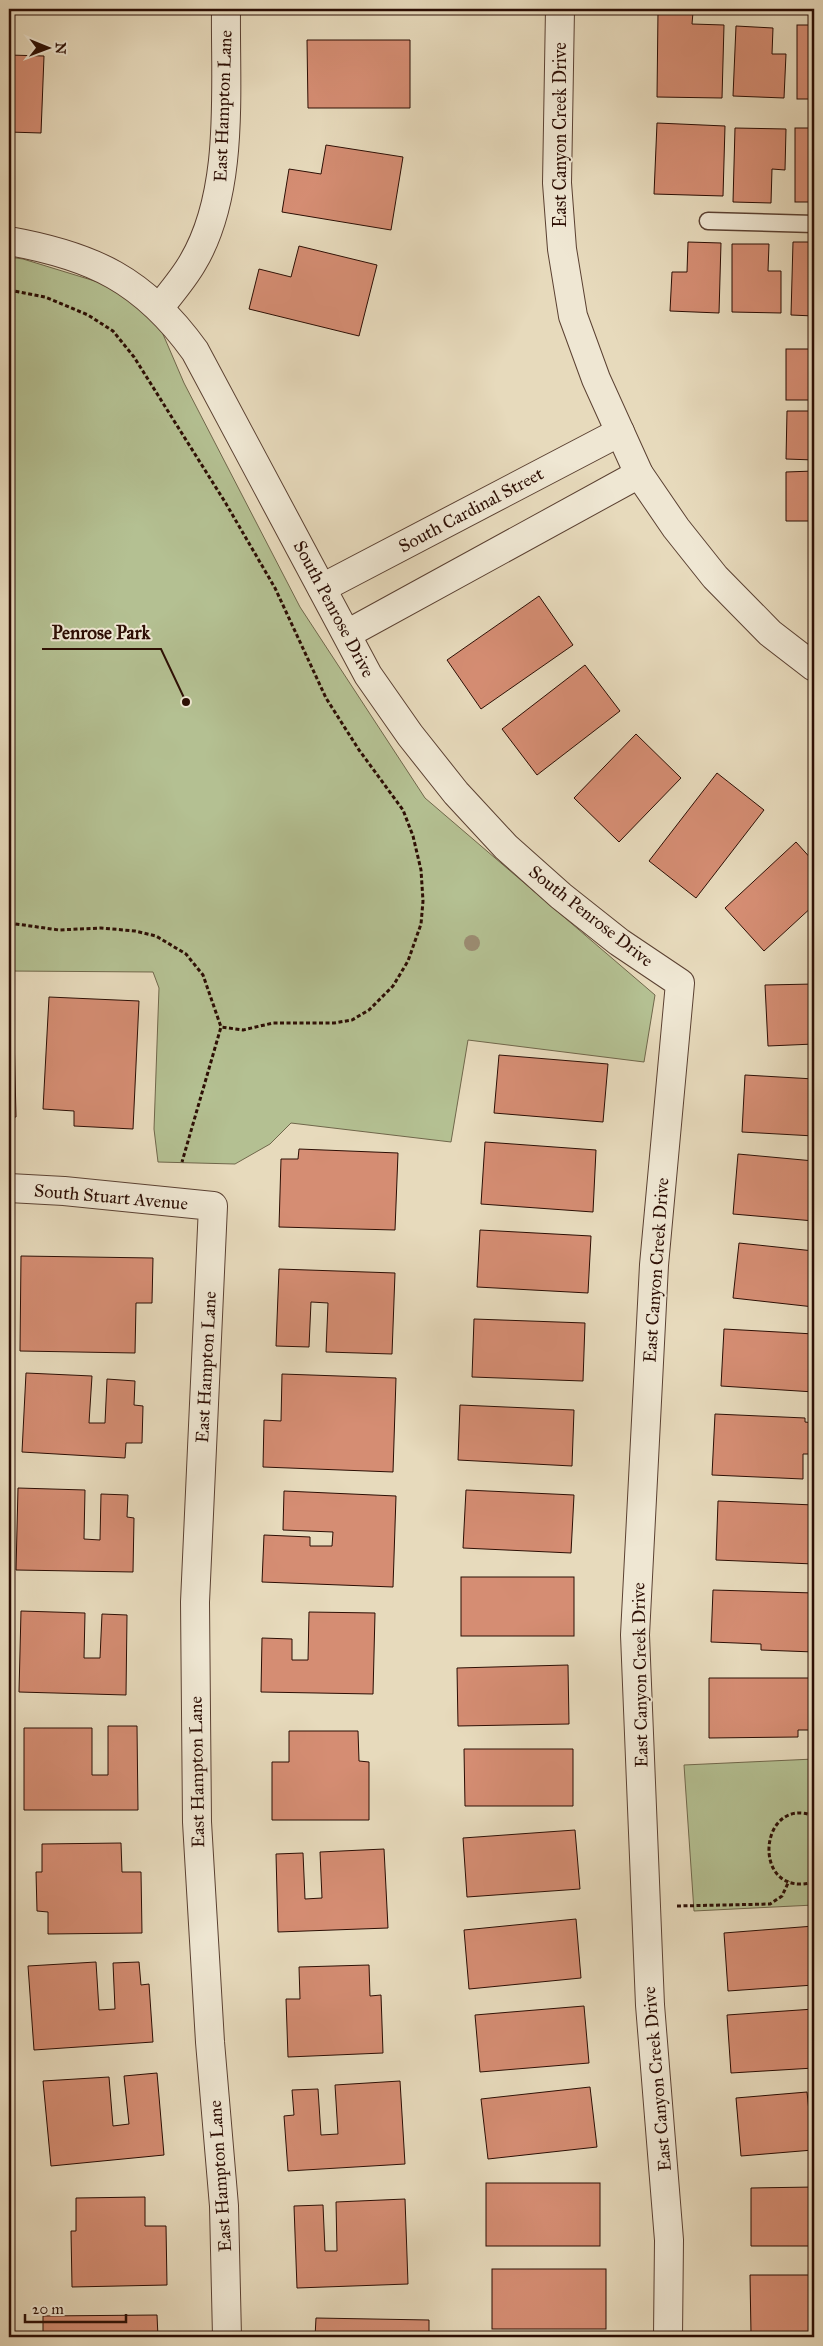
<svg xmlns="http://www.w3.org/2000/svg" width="823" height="2346" font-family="'IM FELL Great Primer',serif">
<rect width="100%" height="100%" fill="#e7dabc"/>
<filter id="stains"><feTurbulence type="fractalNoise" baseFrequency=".004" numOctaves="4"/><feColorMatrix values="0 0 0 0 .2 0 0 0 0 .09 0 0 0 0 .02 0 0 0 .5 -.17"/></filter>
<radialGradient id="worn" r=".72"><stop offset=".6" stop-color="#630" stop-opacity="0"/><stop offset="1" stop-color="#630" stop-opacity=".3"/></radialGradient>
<g fill="#b4c092" stroke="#70674b">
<polygon points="9,257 23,259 147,297 184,383 300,607 425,798 655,995 644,1062 468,1040 451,1142 291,1123 270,1144 235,1164 158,1162 154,1129 159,988 153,972 9,971"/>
<polygon points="814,1759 814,1905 694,1911 684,1765"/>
</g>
<g fill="#d58d73" stroke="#2c0e04">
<polygon points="658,11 693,12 692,24 724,25 722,98 657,97"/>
<rect x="797" y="25" width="17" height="74"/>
<polygon points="736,26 773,28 772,54 786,54 784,98 733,96"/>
<polygon points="307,40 410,40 410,108 308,108"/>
<polygon points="9,55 44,56 41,133 9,132"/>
<polygon points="657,123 725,126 723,196 654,194"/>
<polygon points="735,128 786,129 785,170 772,169 771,203 733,202"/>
<rect x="795" y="128" width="19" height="74"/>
<polygon points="326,145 403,157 391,230 282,212 289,169 321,174"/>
<polygon points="688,242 721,243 719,313 670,311 672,272 687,272"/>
<polygon points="793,242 814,242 814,316 791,315"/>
<polygon points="732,244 769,244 768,271 781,271 781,313 732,312"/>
<polygon points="299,246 377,265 359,336 249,309 259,269 291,277"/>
<rect x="786" y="349" width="28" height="51"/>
<polygon points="787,411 814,411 814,460 786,459"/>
<polygon points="814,471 814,521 786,521 786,472"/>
<polygon points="539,596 573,645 481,709 447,660"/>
<polygon points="585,665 620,711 537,775 502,729"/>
<polygon points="636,734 681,778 619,842 574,798"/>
<polygon points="717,773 764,810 696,898 649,861"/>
<polygon points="796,842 814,862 814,905 764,951 725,908"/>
<polygon points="814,984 814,1044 768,1046 765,985"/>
<polygon points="9,989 13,989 16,1117 9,1118"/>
<polygon points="49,997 139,1001 133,1129 74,1126 74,1111 43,1109"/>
<polygon points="499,1055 608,1064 603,1122 494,1113"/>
<polygon points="745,1075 814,1079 814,1136 742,1132"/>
<polygon points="485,1142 596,1150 593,1212 481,1204"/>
<polygon points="299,1149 398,1153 395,1230 279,1227 281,1159 298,1159"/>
<polygon points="738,1154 814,1161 814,1221 733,1214"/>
<polygon points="480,1230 591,1236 588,1293 477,1287"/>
<polygon points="739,1243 814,1251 814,1307 733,1298"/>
<polygon points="21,1256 153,1258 152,1303 136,1303 135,1353 20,1351"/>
<polygon points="279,1269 395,1273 392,1354 326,1352 328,1303 311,1302 309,1347 276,1346"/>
<polygon points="474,1319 585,1323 583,1381 472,1377"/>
<polygon points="724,1329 814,1334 814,1392 721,1386"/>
<polygon points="26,1373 92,1376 89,1423 105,1423 107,1379 135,1381 134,1405 143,1406 142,1443 126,1443 125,1458 22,1452"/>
<polygon points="282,1374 396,1378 393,1472 263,1467 264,1420 281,1421"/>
<polygon points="460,1405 574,1410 572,1466 458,1460"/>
<polygon points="715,1414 805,1418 805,1422 814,1423 814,1454 803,1454 803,1479 712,1475"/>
<polygon points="18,1488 85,1490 84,1539 100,1540 101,1494 128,1495 127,1517 134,1518 133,1572 16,1570"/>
<polygon points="466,1490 574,1495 571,1553 463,1548"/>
<polygon points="284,1491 396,1496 393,1587 262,1582 264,1535 310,1537 310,1546 332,1546 333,1532 283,1530"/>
<polygon points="718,1501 814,1505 814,1564 716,1560"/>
<rect x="461" y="1577" width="113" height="59"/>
<polygon points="713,1590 814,1593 814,1652 761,1650 761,1644 711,1642"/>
<polygon points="21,1611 85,1613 84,1658 100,1658 102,1614 127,1615 126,1695 19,1692"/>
<polygon points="309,1612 375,1613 373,1694 261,1692 262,1638 292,1639 292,1660 308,1660"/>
<polygon points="568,1665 569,1724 458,1726 457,1668"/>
<polygon points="709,1678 811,1678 811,1730 798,1730 798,1737 709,1738"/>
<polygon points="108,1726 137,1726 138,1810 24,1810 24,1728 92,1728 92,1775 108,1775"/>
<polygon points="289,1731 358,1731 359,1761 369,1762 369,1820 272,1820 272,1762 289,1762"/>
<polygon points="464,1749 573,1749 573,1806 465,1806"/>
<polygon points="575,1830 580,1889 467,1897 463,1838"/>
<polygon points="121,1843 122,1872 141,1872 142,1933 48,1934 48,1912 37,1911 36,1872 42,1872 42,1844"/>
<polygon points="384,1849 388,1928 278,1932 276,1854 303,1853 305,1899 322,1898 320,1852"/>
<polygon points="576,1919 581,1978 469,1989 464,1930"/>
<polygon points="814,1926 814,1985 728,1991 724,1933"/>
<polygon points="96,1962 99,2010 115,2009 113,1963 139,1962 141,1985 149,1984 153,2042 34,2050 28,1966"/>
<polygon points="369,1965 370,1996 381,1995 383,2053 288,2057 286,1999 300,1999 299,1967"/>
<polygon points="584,2006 589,2063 480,2072 475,2015"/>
<polygon points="814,2009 814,2068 731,2073 727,2015"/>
<polygon points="157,2073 164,2155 51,2166 43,2081 109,2077 113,2126 129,2124 124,2076"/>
<polygon points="400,2081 405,2164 288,2171 284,2116 294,2115 292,2090 318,2089 321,2135 338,2134 335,2085"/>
<polygon points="590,2087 597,2147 488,2159 481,2099"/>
<polygon points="807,2092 813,2150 741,2156 736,2098"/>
<rect x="486" y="2183" width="114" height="63"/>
<polygon points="814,2187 814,2246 751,2246 751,2188"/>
<polygon points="145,2197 145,2226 166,2226 167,2285 72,2287 71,2231 76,2231 76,2198"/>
<polygon points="405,2199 408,2284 297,2288 294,2206 323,2205 325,2251 337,2251 336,2202"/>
<rect x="492" y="2269" width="114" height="60"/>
<polygon points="750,2275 814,2275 814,2333 751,2334"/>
<polygon points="157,2315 158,2337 43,2337 43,2316"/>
<polygon points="316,2318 429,2320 429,2337 315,2337"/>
</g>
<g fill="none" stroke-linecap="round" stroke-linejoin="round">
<g stroke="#5b4132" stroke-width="19">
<polyline id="service" points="708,221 814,224"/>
</g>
<g stroke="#5b4132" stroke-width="30">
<g id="minor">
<path d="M9 241C93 256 144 280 195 351L368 675 410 735 456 793 506 847 561 896 619 942 680 983 654 1265 635 1635 650 2005 669 2240 668 2337"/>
<path d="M159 308C171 293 184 278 193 262 235 191 225 89 226 9"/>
<polyline points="322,588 620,432"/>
<polyline points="347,634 639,474"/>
<polyline points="9,1188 64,1191 213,1206 195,1602 197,1822 210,2042 224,2206 227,2337"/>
</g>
</g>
<g stroke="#5b4132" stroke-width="30">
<polyline id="tertiary" points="560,9 557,183 562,249 573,316 596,379 639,474 676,528 715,577 770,633 814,667"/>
</g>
<g stroke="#2c0e04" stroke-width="3" stroke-dasharray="4 2.5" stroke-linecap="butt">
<polyline points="9,290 45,297 88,315 113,331 134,357 225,502 275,588 326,698 359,750 403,810 413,836 421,870 423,901 421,924 408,961 393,986 369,1010 352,1020 334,1023 273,1023 243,1030 221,1027"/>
<polyline points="9,923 59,930 101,928 135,931 156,936 186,954 203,975 221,1027 182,1162"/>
<path d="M814 1816C758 1794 750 1900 814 1882"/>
<polyline points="677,1906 770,1904 782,1896 789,1881"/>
</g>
<use href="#service" stroke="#efe7d3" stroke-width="16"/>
<use href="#minor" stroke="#efe7d3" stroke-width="28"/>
<use href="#tertiary" stroke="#efe7d3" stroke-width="28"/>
</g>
<circle fill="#9b8c72" cx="472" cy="943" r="8"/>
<g text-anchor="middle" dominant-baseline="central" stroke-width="4" stroke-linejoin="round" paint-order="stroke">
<g font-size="18" fill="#2c0e04" stroke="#efe7d3">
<text transform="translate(223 106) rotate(-88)">East Hampton Lane</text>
<text transform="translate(560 135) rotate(-90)">East Canyon Creek Drive</text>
<text transform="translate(471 510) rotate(-28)">South Cardinal Street</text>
<text transform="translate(334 609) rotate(62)">South Penrose Drive</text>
<text transform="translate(591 916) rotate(38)">South Penrose Drive</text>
<text transform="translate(111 1197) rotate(5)">South Stuart Avenue</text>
<text transform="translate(656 1270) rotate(-86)">East Canyon Creek Drive</text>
<text transform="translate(206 1367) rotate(-87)">East Hampton Lane</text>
<text transform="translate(640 1675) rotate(-91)">East Canyon Creek Drive</text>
<text transform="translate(197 1772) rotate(-91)">East Hampton Lane</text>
<text transform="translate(657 2079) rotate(-95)">East Canyon Creek Drive</text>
<text transform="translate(220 2176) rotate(-94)">East Hampton Lane</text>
</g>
</g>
<path fill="none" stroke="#2c0e04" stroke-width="2" d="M186 702L161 649H42"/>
<circle fill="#2c0e04" stroke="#efe7d3" stroke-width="2" cx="186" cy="702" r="5"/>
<g font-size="19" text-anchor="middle" font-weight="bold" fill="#2c0e04" stroke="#efe7d3" stroke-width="4" stroke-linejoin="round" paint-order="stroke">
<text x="101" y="639">Penrose Park</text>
</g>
<rect width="823" height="2346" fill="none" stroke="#e7dabc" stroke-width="30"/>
<rect x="10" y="10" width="803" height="2326" fill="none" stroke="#2c0e04" stroke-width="2.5"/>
<rect x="15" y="15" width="793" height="2316" fill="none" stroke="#2c0e04"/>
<g transform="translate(48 48) rotate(91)" stroke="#efe7d3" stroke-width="4" paint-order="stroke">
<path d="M0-4L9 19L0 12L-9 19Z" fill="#2c0e04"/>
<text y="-8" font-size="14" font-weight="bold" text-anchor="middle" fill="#2c0e04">N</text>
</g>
<path d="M25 2314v8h101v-8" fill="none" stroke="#2c0e04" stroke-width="2.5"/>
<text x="32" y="2314" font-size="15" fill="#2c0e04" stroke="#efe7d3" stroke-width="4" paint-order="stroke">20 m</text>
<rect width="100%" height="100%" filter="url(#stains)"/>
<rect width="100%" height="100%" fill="url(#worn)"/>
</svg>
